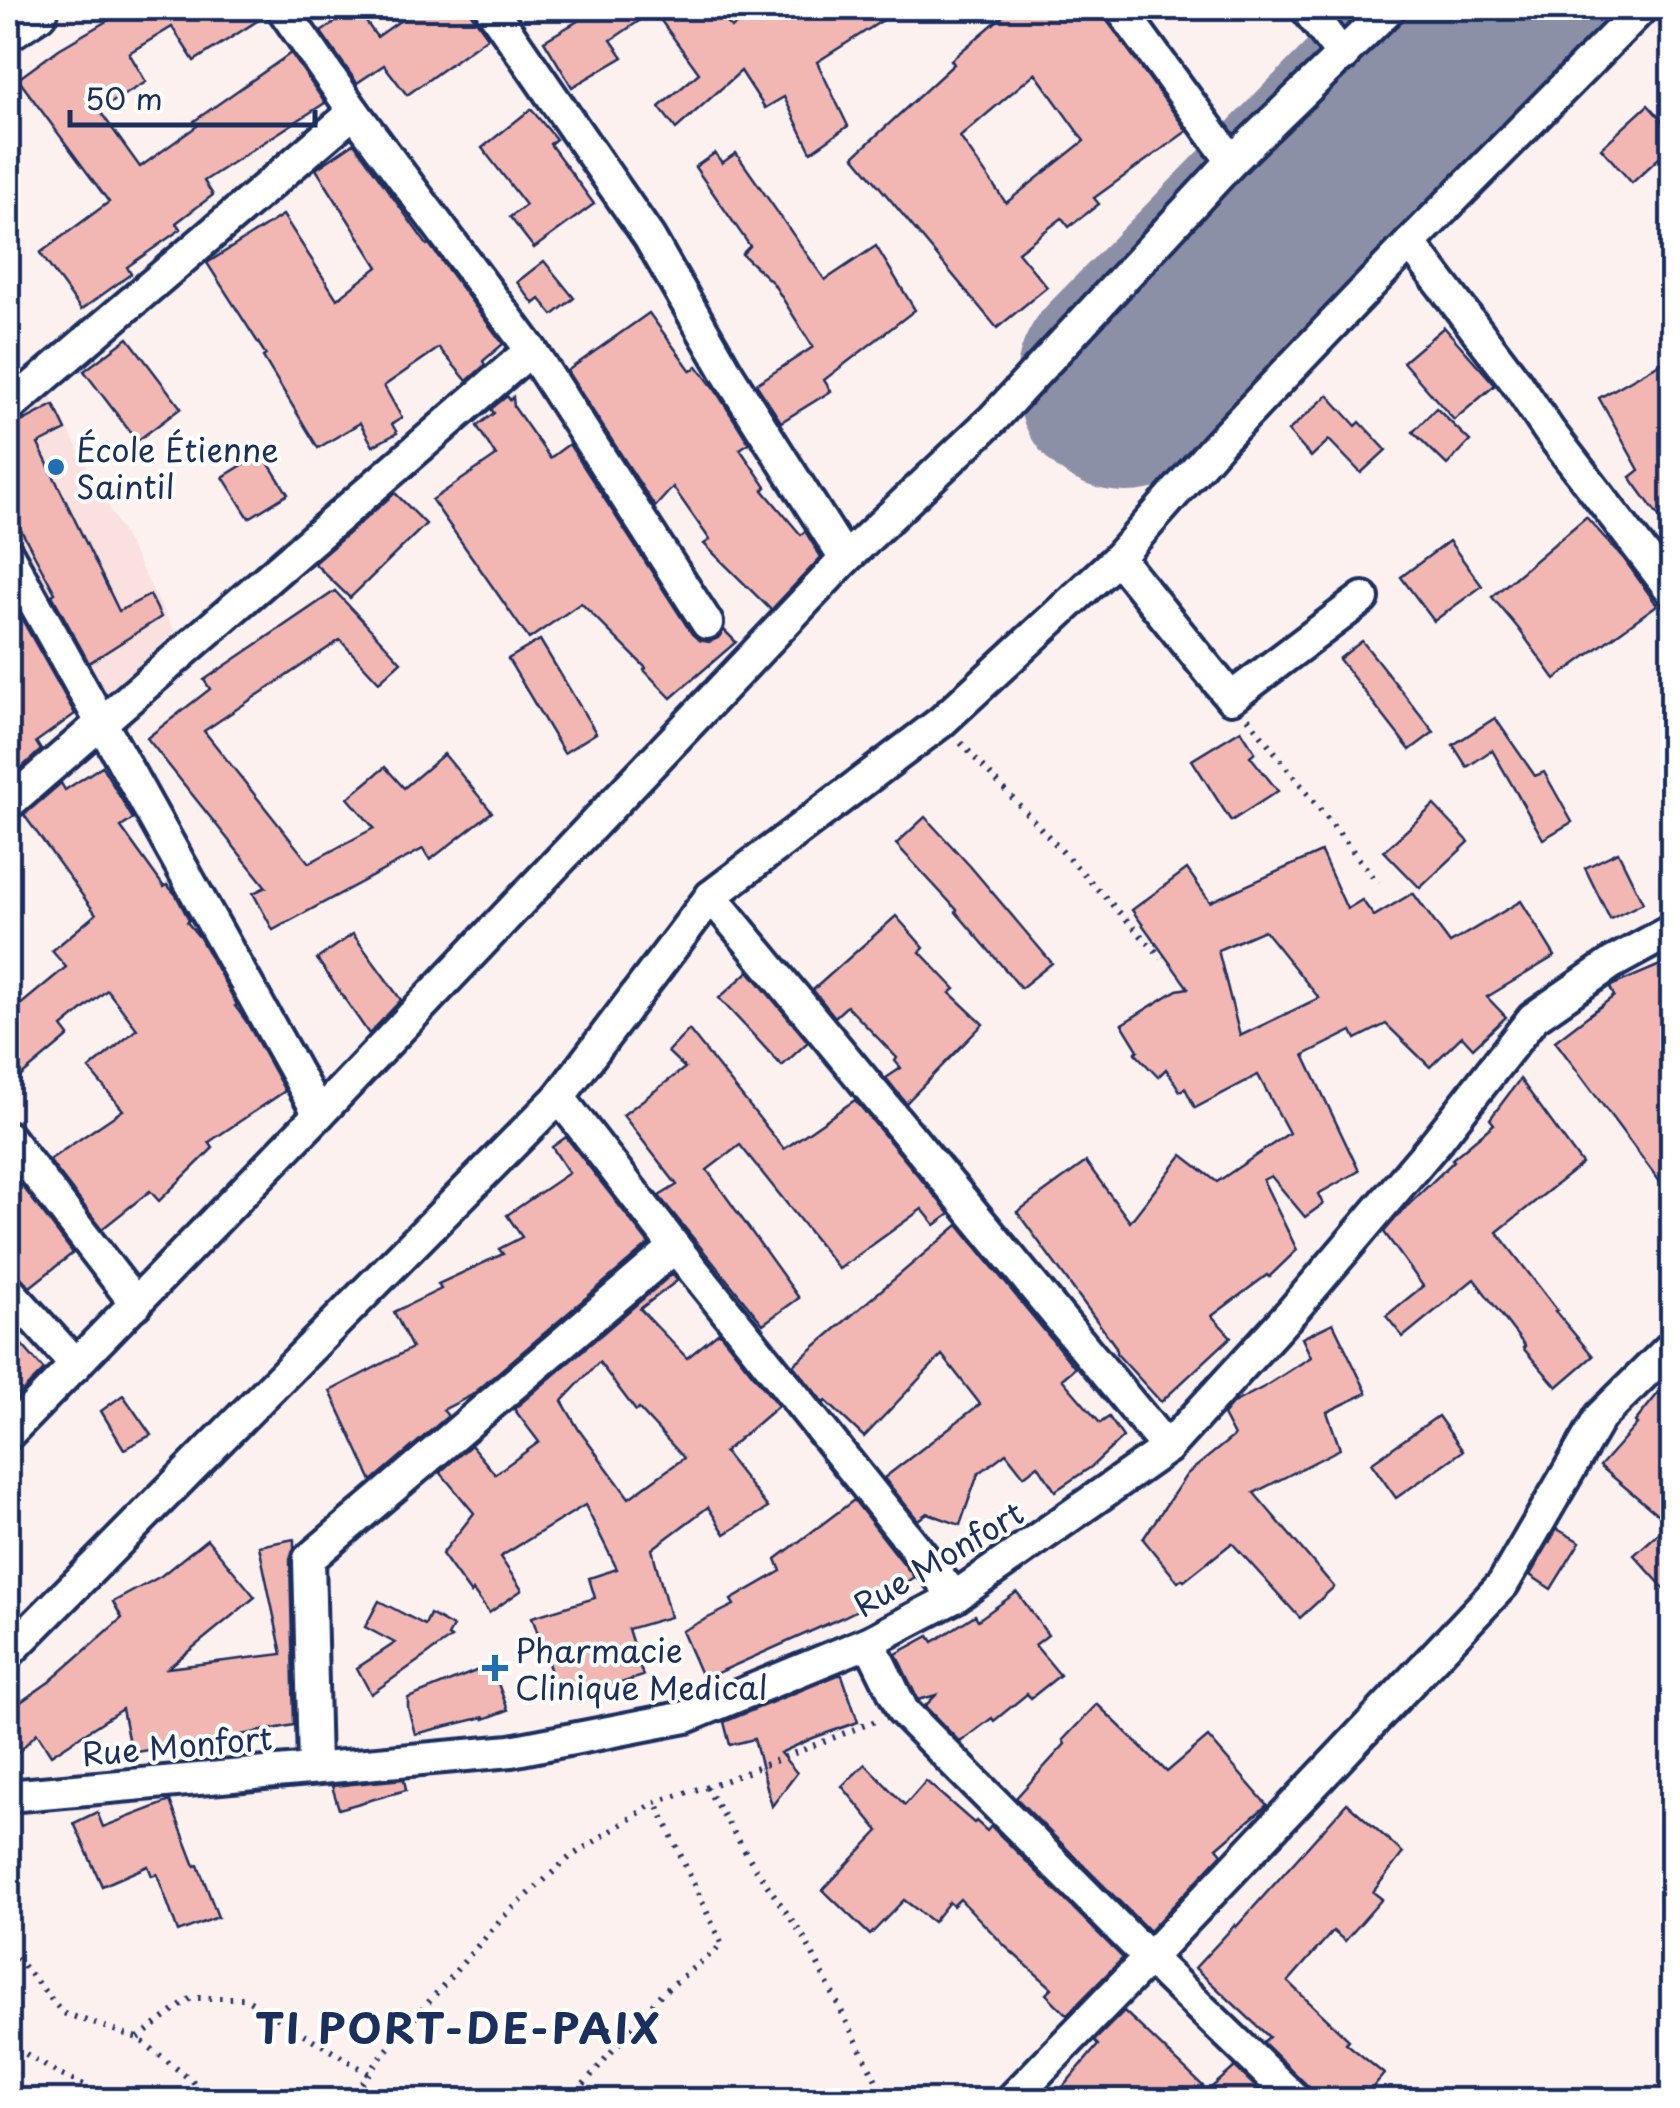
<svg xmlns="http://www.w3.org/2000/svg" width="1680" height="2108" font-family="'Playpen Sans',sans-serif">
<rect width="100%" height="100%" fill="#fdf1f0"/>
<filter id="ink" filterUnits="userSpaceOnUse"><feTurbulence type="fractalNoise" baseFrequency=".01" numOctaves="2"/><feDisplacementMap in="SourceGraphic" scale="20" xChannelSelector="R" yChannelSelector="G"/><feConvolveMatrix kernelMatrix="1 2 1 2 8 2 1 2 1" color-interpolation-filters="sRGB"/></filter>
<g filter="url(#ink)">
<g fill="#fae0de">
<polygon points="1356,8 1617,8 1409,221 1165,461 1050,320"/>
<polygon points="48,392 175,632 103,697 8,532 8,423"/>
</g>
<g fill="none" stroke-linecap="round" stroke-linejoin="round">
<polyline stroke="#8c90a7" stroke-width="220" points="1126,382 1494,8"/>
</g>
<g fill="#f3b7b3" stroke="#1b2f5e" stroke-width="2.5" fill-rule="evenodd">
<polygon points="129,8 264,8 265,16 194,61 172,27 129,53 146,82 99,110 140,167 197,126 194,121 291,53 325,103 204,181 213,195 176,223 181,229 127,267 131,274 81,310 40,253 109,202 18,79 59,49"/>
<polygon points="356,8 377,37 418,8 467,8 488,37 407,95 384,65 357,83 321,32"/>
<polygon points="600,8 717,8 731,28 763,8 902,8 817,62 848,126 811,152 784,97 765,108 741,71 676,129 659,107 699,73 654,11 611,40 623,57 572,87 544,41"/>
<path d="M1012 8H1098L1187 131 1094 198 1099 204 1069 227 1062 218 1018 252 1047 287 997 328 854 156 954 64 951 60ZM1035 73 1084 141 1006 203 960 137Z"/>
<polygon points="1648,105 1672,132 1672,146 1632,183 1601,148"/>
<polygon points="531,109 556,139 550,144 594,204 534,248 510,217 526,205 482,148"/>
<polygon points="354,143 427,245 429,244 503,344 483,361 485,365 467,381 439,348 384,386 402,418 392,424 397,433 373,446 360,423 318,448 263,357 266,355 207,263 283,215 337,299 378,267 316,169"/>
<polygon points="715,153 722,163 736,153 825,280 876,246 915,310 824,380 831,391 781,422 756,384 813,347 773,283 742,254 750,246 695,167"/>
<polygon points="544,261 574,298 553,315 540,299 534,304 517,282"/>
<polygon points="649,313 691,371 697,366 716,391 749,443 740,449 766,487 763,490 801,535 805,531 821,557 771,610 704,544 710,540 673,487 655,507 567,371"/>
<polygon points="1444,327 1495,385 1454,420 1403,362"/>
<polygon points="128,338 181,408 137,441 84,371"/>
<polygon points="1672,357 1672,535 1630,477 1639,470 1599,398"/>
<polygon points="1328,395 1356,426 1360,422 1386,450 1361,473 1329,440 1311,457 1288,431"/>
<polygon points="507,396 510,400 513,397 514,407 550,458 569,444 692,634 699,640 709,642 718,638 724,630 736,642 671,698 644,670 646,668 581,603 529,639 432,500 496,456 477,426 494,413 491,409"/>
<polygon points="54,405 66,430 38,444 119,611 150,595 161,617 89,663 52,595 55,593 8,506 8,429"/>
<polygon points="1436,408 1470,441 1447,465 1413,432"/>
<polygon points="262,453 288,494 249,518 223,477"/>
<polygon points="395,493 426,524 350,598 314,563"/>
<polygon points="1586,517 1624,559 1657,605 1555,679 1518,628 1492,597"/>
<polygon points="1449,541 1482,586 1434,621 1401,577"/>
<polygon points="335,591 401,662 379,682 340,640 204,731 309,863 374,828 348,798 385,767 404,788 444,754 492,812 430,860 423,849 273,930 253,893 266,887 147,738 210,689 204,680"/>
<polygon points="20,616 75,714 36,742 41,750 8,780 8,624"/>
<polygon points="540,640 596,733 564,753 508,659"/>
<polygon points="1362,641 1434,732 1410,750 1339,659"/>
<polygon points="1495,718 1535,776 1544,772 1572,822 1543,839 1492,750 1467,767 1453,745"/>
<polygon points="1241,730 1255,752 1250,756 1278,791 1231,821 1192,760"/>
<polygon points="102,766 133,819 121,827 164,887 167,885 176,895 189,920 187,922 200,938 237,1005 235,1006 246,1021 285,1091 209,1142 213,1148 159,1201 150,1191 102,1229 49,1160 123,1110 89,1069 137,1029 107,990 62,1027 69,1036 8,1087 8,1015 66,967 52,951 96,914 24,815 61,783 65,790"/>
<polygon points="1434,805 1469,842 1420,888 1384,851"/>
<polygon points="925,817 970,866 1052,963 1021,988 956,912 957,910 896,844"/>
<path d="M1321 852 1347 909 1362 900 1374 916 1413 893 1450 943 1521 901 1555 956 1487 997 1506 1017 1473 1048 1462 1036 1430 1067 1386 1024 1356 1039 1352 1031 1304 1055 1359 1171 1318 1194 1323 1204 1305 1217 1271 1176 1263 1180 1297 1250 1269 1277 1267 1275 1212 1316 1231 1337 1161 1402 1116 1353V1347L1017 1212 1086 1162 1130 1222 1182 1155 1217 1182 1289 1133 1258 1075 1195 1108 1185 1088 1180 1091 1166 1069 1158 1077 1135 1053 1138 1050 1122 1024 1177 990 1188 988 1132 910 1187 869 1210 902ZM1264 930 1319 998 1240 1036 1218 950Z"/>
<polygon points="1618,852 1643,903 1610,919 1585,868"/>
<polygon points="896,916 924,948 920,952 955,989 950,993 983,1024 906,1103 886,1078 901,1068 895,1061 897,1058 847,1006 835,1017 813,990"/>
<polygon points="353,934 401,1000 369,1034 317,959"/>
<polygon points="1672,960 1672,1198 1555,1041 1614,996 1610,987 1613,985"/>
<polygon points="749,971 808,1042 782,1066 719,998"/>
<polygon points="689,1030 784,1149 855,1100 950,1214 935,1225 922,1209 839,1269 740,1145 707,1170 799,1298 763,1324 659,1196 677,1185 623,1115 685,1068 668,1052"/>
<polygon points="1520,1079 1582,1164 1497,1232 1557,1310 1555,1311 1593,1356 1557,1387 1523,1348 1525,1346 1474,1279 1403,1337 1386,1316 1423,1286 1384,1232 1403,1210 1454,1161 1452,1159 1494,1124 1490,1119"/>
<polygon points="566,1137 649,1244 472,1395 443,1410 448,1416 372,1481 330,1391 412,1348 394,1312 441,1289 438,1284 503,1254 499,1249 522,1237 507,1215 569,1173 552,1147"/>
<polygon points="8,1167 73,1253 30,1287 21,1277 8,1272"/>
<polygon points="958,1225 1075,1368 1062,1379 1100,1423 1109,1417 1123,1437 1091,1467 1055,1491 1038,1465 1024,1476 1006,1453 978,1474 960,1525 927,1513 918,1520 884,1478 980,1404 942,1355 864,1437 826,1401 824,1403 793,1365"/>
<path d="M672 1274 678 1280 640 1309 687 1358 719 1332 778 1406 724 1452 768 1508 725 1534 708 1507 652 1549 670 1617 628 1629 643 1676 602 1689 560 1698 532 1617 595 1598 589 1578 617 1569 585 1505 500 1557 522 1590 489 1613 473 1591 471 1594 442 1554 474 1513 440 1472 471 1445 495 1474 539 1442 514 1409ZM599 1362 636 1411 639 1409 684 1458 629 1498 579 1430 562 1401Z"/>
<polygon points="1333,1323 1367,1393 1327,1412 1340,1449 1254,1493 1334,1587 1300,1618 1232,1543 1184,1581 1182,1579 1178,1582 1143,1539 1187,1474 1234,1436 1223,1415 1233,1403 1264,1387 1311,1357 1302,1338"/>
<polygon points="8,1329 44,1370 8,1406"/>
<polygon points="1672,1376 1672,1597 1634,1555 1669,1524 1600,1466 1637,1424 1635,1422"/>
<polygon points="123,1395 151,1435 124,1449 101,1411"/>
<polygon points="1438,1416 1463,1451 1396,1498 1371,1463"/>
<polygon points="854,1500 914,1577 882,1598 843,1617 713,1675 712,1673 702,1677 682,1631 734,1605 731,1600 781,1571 776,1559"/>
<polygon points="1557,1529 1580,1542 1551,1589 1530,1575"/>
<polygon points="207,1539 255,1597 168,1668 282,1654 259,1546 294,1539 294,1548 290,1559 294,1725 172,1748 171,1746 131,1753 122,1709 51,1755 37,1733 8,1763 8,1711 49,1682 122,1618 113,1602 161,1576"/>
<polygon points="1017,1592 1048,1635 1035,1645 1060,1675 1031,1698 1027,1694 994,1721 992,1718 960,1742 925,1706 936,1695 918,1700 896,1654 929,1636 933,1642 975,1615 978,1620"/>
<polygon points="379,1601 425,1625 430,1614 453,1627 448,1636 451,1638 371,1694 357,1668 395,1643 365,1627"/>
<polygon points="491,1665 508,1710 484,1719 484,1717 415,1734 408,1708 408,1698"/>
<polygon points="838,1675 842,1675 858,1722 813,1738 780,1753 797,1773 772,1806 754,1739 730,1745 724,1722"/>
<polygon points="1097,1704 1167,1772 1208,1737 1267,1805 1217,1848 1222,1854 1149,1931 1016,1798 1065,1744 1063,1740"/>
<polygon points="865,1764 905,1805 926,1781 974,1823 976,1821 987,1831 991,1826 1123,1958 1067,2015 1046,1994 1052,1988 1006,1947 960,1899 953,1906 949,1902 933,1922 904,1900 870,1935 823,1890 879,1831 842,1786"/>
<polygon points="404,1779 406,1790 339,1809 332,1786"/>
<polygon points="170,1801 195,1866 198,1865 218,1917 178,1932 157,1874 152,1876 148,1866 102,1886 74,1823 97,1812 103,1827"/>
<polygon points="1347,1803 1403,1853 1373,1892 1382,1899 1345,1941 1333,1931 1288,1982 1349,2040 1346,2043 1384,2074 1362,2100 1322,2100 1263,2042 1269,2037 1195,1968 1235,1925 1236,1927"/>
<polygon points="1124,2011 1203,2086 1183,2100 1052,2100 1098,2045 1094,2041"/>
<polygon points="1235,2067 1263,2094 1256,2100 1197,2100"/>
</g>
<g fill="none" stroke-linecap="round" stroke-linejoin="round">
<g stroke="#1b2f5e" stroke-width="38">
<g id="street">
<polyline points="282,8 354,112 531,350 707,623"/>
<polyline points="491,8 649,237 729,376 845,559"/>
<polyline points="1120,8 1232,161"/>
<polyline points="1306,8 1343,56"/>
<polyline points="1410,243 1642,8"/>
<polyline points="8,408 354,112"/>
<polyline points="8,555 319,1114"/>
<polyline points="1118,558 1231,698 1363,598"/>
<polyline points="8,804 531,350"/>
<polyline points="711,896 1167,1448"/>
<polyline points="559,1097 675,1247 955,1597"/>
<polyline points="8,1137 136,1304"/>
<polyline points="8,1290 76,1365"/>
<polyline points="8,1434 319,1114 845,559 993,419 1232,161 1390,8"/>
<polyline points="869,1642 903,1711 1149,1958 1011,2100"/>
<polyline points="8,1653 559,1097 711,896 941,722 1118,558 1218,444 1410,243 1516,382 1549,431 1672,591"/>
<polyline points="314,1767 309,1559 675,1247"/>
<polyline points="8,1796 511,1751 686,1717 869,1642 955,1597 1167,1448 1294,1309 1436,1142 1533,1018 1612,963 1672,930"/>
<polyline points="1296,2100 1149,1958 1503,1584 1600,1417 1672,1346"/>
</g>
</g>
<g stroke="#1b2f5e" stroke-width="55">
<polyline id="primary" points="8,25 34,8"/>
</g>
<g stroke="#1b2f5e" stroke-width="6" stroke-dasharray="2.5 8" stroke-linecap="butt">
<polyline points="1248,718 1378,883"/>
<polyline points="961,743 1162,958"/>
<polyline points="706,1787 756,1869 805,1939 886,2100"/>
<polyline points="8,1951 18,1960 63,2013 138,2038 200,2087 207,2100"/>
<polyline points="138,2038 191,1998 244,1998 368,2073"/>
<polyline points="8,2043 57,2073 84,2085 89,2100"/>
<polyline points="349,2100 385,2052 502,1918 570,1857 656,1802 724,1781 878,1720"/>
<polyline points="570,2100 661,1994 722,1945 656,1802"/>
</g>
<use href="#street" stroke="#fff" stroke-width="30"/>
<use href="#primary" stroke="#fff" stroke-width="48"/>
</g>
</g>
<g fill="#1f6fb2" stroke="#fff" stroke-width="4">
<circle cx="56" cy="467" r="10"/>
<path d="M490 1653h10v10h10v10h-10v10h-10v-10h-10v-10h10z"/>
</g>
<g text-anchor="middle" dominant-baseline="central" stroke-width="8" stroke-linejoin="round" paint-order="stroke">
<g font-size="32" fill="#1b2f5e" stroke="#fff" text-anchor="start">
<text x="76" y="449">École Étienne<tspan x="76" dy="37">Saintil</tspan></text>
<text x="515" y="1650">Pharmacie<tspan x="515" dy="37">Clinique Medical</tspan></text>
</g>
<g font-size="32" fill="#1b2f5e" stroke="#fff">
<text transform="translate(938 1558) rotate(-31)">Rue Monfort</text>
<text transform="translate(177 1745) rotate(-5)">Rue Monfort</text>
</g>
<g font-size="42" font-weight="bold" letter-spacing="2.5" fill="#1b2f5e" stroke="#fff">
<text x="458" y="2026">TI PORT-DE-PAIX</text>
</g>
</g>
<rect width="1680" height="2108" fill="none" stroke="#fff" stroke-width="40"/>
<rect x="20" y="20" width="1640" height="2068" fill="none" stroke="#1b2f5e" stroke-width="4" filter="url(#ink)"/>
<path d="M70 110v15h245v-15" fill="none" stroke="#1b2f5e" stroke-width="5"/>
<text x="85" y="110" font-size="30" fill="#1b2f5e" stroke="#ffffff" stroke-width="8" paint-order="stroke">50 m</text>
</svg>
